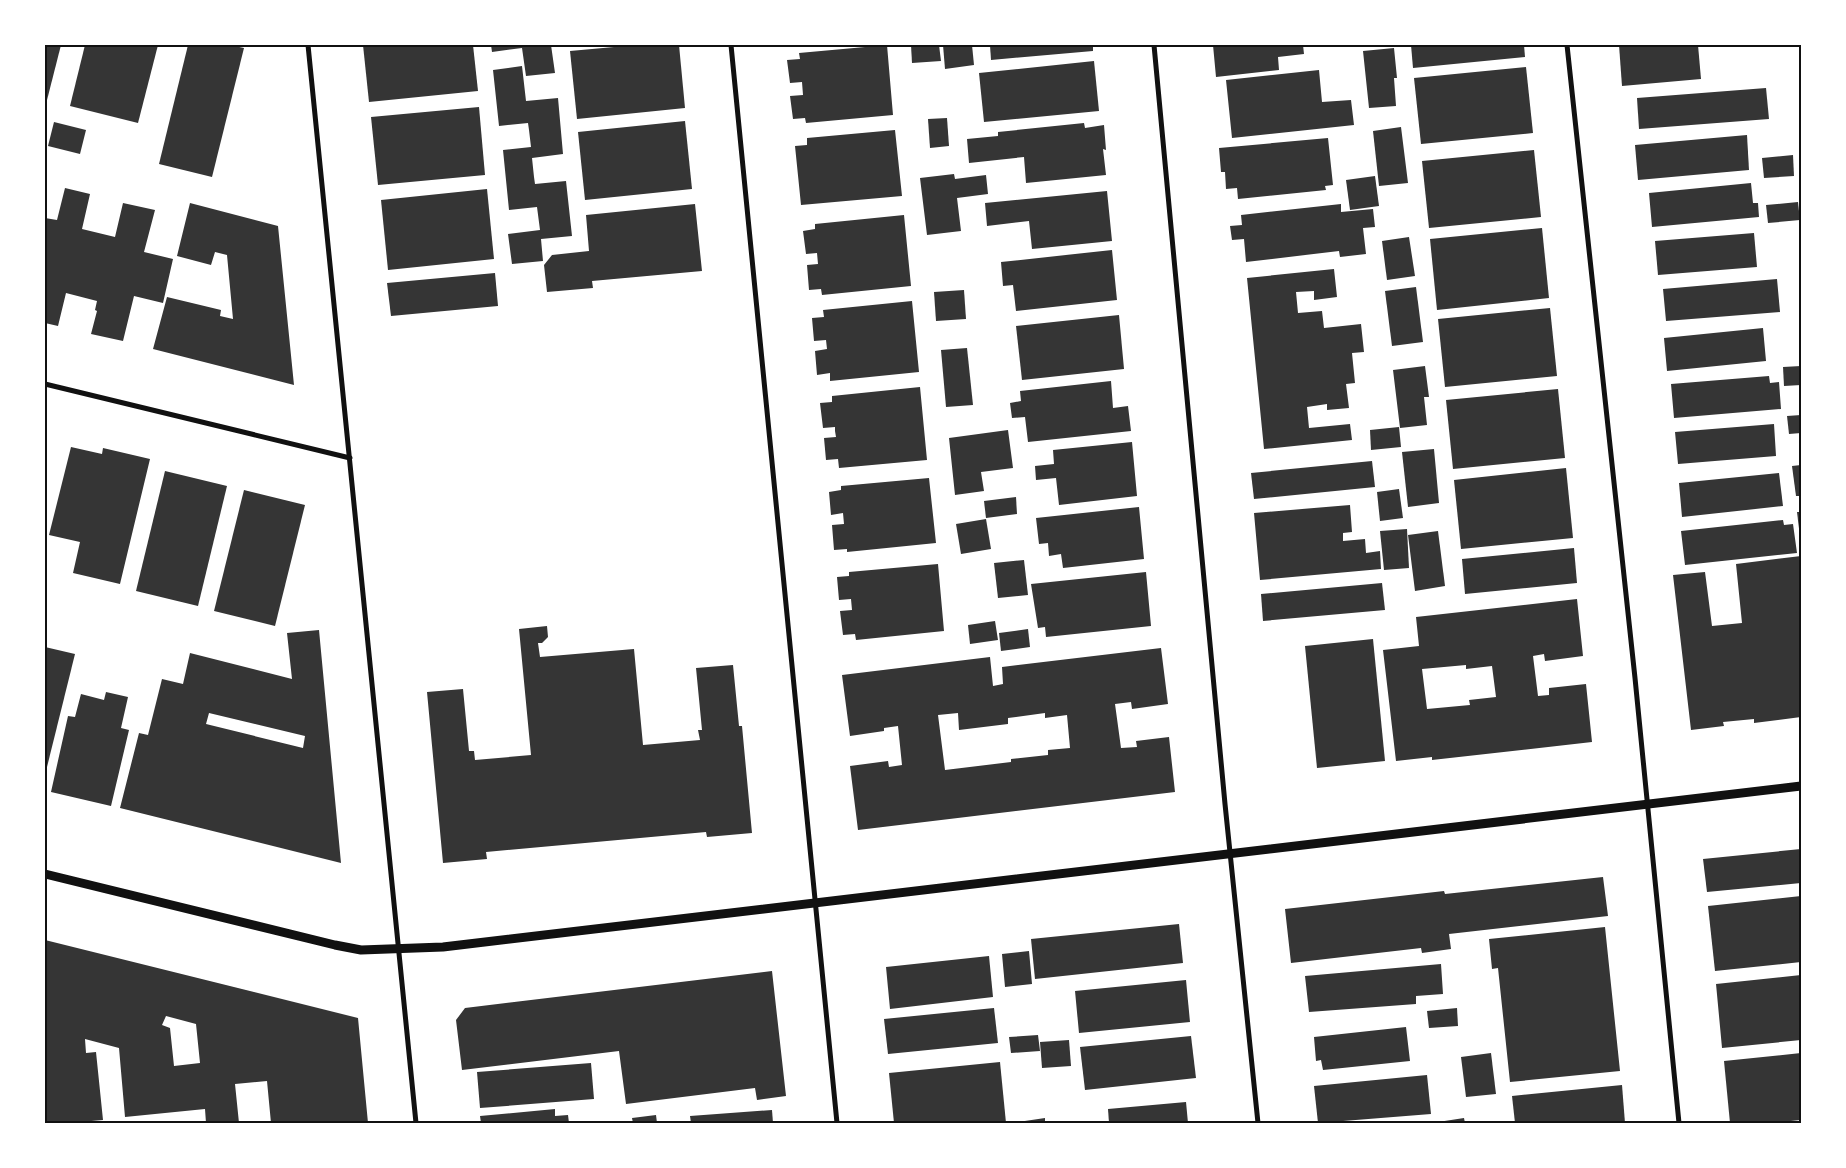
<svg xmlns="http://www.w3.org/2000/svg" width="1846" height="1168" font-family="'PT Sans Narrow',sans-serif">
<rect width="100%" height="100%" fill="#fff"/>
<g fill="#353535" fill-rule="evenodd">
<polygon points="45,45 61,45 46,104 45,104"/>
<polygon points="85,45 158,45 138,123 70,106"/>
<polygon points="188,45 230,45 244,48 212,177 159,164"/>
<polygon points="363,45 473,45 478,91 369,102"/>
<polygon points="491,45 551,45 555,73 526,76 522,48 492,52"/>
<polygon points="636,45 679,45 685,108 577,119 570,51"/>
<polygon points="887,45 893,115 806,123 805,118 793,119 790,96 803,95 802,82 790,83 787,60 800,59 799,53"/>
<polygon points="911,45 939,45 941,61 912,63"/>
<polygon points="943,45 972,45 974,65 945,69"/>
<polygon points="990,45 1093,45 1093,51 991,60"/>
<polygon points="1213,45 1303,45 1304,54 1278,57 1279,70 1216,77"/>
<polygon points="1411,45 1524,45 1525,57 1413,68"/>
<polygon points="1619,45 1698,45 1701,79 1622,86"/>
<polygon points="1394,48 1397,78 1394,78 1396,106 1369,108 1363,51"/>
<polygon points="1094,61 1099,111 984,122 979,73"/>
<polygon points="522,66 526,101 558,98 563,154 532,158 534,177 535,184 566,181 572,236 541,239 543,261 512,264 508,234 540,230 537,207 509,210 503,150 531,147 529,130 528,123 499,126 493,70"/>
<polygon points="1526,67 1533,133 1421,144 1414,78"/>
<polygon points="1319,70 1322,102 1351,100 1354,125 1232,138 1226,80"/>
<polygon points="1766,88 1769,119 1639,129 1637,98"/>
<polygon points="479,107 485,175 378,185 371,117"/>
<polygon points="947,118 949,146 930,148 928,119"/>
<polygon points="685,121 692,189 585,200 578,132"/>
<polygon points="54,122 86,130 80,154 48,146"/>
<polygon points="1084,123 1085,128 1104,125 1106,150 1103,149 1106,175 1026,183 1024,157 969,163 967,139 998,136 998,132"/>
<polygon points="1401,127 1408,183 1379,186 1373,131"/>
<polygon points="895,130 902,196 801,205 795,146 807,145 807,138"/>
<polygon points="1747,135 1749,170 1638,180 1635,145"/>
<polygon points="1328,138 1333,185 1325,186 1326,190 1238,199 1237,188 1226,189 1225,172 1221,172 1219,148"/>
<polygon points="1534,150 1541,217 1429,228 1422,161"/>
<polygon points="1793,155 1794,176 1764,178 1762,158"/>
<polygon points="954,174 955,179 986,175 988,194 957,198 961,231 927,235 920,178"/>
<polygon points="1375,176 1379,206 1350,210 1346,180"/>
<polygon points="1751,183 1753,203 1758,203 1759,217 1652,227 1649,193"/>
<polygon points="65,188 90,194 82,229 115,237 123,203 155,210 144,252 173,259 163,303 134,296 123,341 91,334 97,311 95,310 97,301 66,293 58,326 45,323 45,218 57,220"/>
<polygon points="487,189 494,259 388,270 381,200"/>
<polygon points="1107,191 1112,241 1032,249 1029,221 987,226 985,203"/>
<polygon points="1798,202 1800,220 1768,223 1766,205"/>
<polygon points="190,203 278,226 294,385 153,349 167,297 221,310 220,316 233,319 227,255 215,252 211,265 177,256"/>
<polygon points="695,204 702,271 592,281 593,288 547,292 544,265 552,255 589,251 586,215"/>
<polygon points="1341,204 1341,212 1373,209 1375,227 1363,228 1366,254 1340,257 1339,251 1246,262 1244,239 1232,240 1230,226 1242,225 1241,215"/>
<polygon points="904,215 911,286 822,295 821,289 809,290 807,265 818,264 817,253 806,254 803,231 815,229 815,224"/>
<polygon points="1542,228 1549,298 1437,310 1430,239"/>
<polygon points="1754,233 1757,267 1658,275 1655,241"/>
<polygon points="1409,237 1415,276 1387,280 1382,241"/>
<polygon points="1112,250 1117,300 1016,311 1013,285 1003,286 1001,262"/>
<polygon points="1334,269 1337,297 1314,300 1314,291 1296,292 1298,313 1322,311 1324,328 1361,324 1364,352 1352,353 1355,383 1346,384 1349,408 1327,410 1327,404 1307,407 1309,428 1350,424 1352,440 1264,449 1247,278"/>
<polygon points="495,273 498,306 391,316 387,283"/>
<polygon points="1777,279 1780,312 1666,321 1663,289"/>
<polygon points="1416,287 1423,342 1392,346 1385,291"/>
<polygon points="964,290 966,319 936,321 934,292"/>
<polygon points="912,301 919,372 830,381 830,373 817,375 815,351 827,349 826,340 814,341 812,318 824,317 823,310"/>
<polygon points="1550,308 1557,376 1445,387 1438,319"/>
<polygon points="1119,315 1124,369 1022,380 1016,326"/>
<polygon points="1763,328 1766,361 1667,371 1664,338"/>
<polygon points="967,348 973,405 946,407 941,350"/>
<polygon points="1425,366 1429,397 1424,397 1427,425 1400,428 1393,370"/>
<polygon points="1801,366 1801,385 1784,386 1783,367"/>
<polygon points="1769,376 1770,383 1779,382 1781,409 1674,418 1671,384"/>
<polygon points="1111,381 1113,408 1128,406 1131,431 1028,442 1025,417 1012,418 1010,403 1021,401 1020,391"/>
<polygon points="920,387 927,460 839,468 838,459 826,460 824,438 836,437 835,431 835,427 823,428 820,403 832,402 832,396"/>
<polygon points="1558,389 1565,458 1453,469 1446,400"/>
<polygon points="1801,415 1801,433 1789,434 1787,416"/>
<polygon points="1774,424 1776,456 1678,464 1675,432"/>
<polygon points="1399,427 1401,447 1371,450 1370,430"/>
<polygon points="1008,430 1013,468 981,472 984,491 955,495 949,438"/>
<polygon points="1132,442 1137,496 1059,505 1056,478 1036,480 1035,466 1054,464 1053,450"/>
<polygon points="71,447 102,454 103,448 150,459 120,584 73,573 80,542 49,535"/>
<polygon points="1434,449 1439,503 1408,507 1402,452"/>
<polygon points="1372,461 1375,487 1254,499 1251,473"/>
<polygon points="1801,465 1801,496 1796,496 1792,466"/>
<polygon points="1566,468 1573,538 1461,549 1454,480"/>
<polygon points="165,471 227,486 198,606 136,591"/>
<polygon points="1779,473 1783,506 1682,517 1679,483"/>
<polygon points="929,478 936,543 847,552 847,549 834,550 832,525 844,524 843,513 831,515 829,492 841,490 841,486"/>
<polygon points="1399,489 1403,518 1380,521 1377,492"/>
<polygon points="244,490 305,505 275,626 214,611"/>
<polygon points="1016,497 1017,514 986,518 984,501"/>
<polygon points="1350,505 1352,532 1343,533 1343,541 1365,539 1366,553 1380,551 1381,569 1260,580 1254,513"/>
<polygon points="1139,507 1144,559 1063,568 1061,554 1049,556 1048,543 1039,544 1036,518"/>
<polygon points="1797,512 1801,512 1801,537 1800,537"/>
<polygon points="986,519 991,549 961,554 956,524"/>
<polygon points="1783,520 1784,525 1793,524 1797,553 1685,565 1681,531"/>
<polygon points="1407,529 1409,568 1384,570 1380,531"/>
<polygon points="1438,531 1445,586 1415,591 1408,535"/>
<polygon points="1574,548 1577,583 1465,594 1462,559"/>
<polygon points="1801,556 1801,717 1754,723 1754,719 1723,722 1724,726 1691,730 1673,575 1705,572 1712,626 1742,623 1736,564"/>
<polygon points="1024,560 1028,595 998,598 994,563"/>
<polygon points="938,564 944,631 856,640 855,634 843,635 840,611 852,610 851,599 839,600 837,577 849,576 849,572"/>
<polygon points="1146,572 1151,626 1046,637 1045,627 1038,628 1031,584"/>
<polygon points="1382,583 1385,610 1263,621 1261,594"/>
<path d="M1577 599 1583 656 1545 661 1544 654 1533 656 1538 696 1549 695V688L1586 684 1592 742 1432 760V757L1396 761 1383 650 1419 646 1416 617ZM1466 665V669L1492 666 1496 697 1469 700 1470 705 1427 709 1422 669Z"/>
<polygon points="995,621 998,640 970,644 968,625"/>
<polygon points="547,626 548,637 542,643 538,643 540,657 634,649 643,745 700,740 698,730 702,730 696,668 733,665 739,726 742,726 752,833 707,837 706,832 486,852 487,859 443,863 427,692 463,689 469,751 474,751 475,760 531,755 519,629"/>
<polygon points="1028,629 1030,647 1001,651 999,633"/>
<path d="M319 630 341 863 120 808 139 733 148 735 162 679 183 684 190 653 292 679 287 633ZM209 713 305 736 303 748 206 724Z"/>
<polygon points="1373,639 1385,761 1317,768 1305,646"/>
<polygon points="45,647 75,654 46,771 45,771"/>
<path d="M1161 648 1168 704 1132 709 1131 702 1115 704 1121 748 1137 747 1136 741 1169 737 1175 792 858 830 850 766 888 761 889 767 902 765 898 726 884 728V731L850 736 842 675 990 657 993 686 1003 684 1002 667ZM958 713 959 730 1008 724V718L1045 713V718L1067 715 1070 748 1048 750V755L1011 759V762L945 770 938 715Z"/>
<polygon points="106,692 128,697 121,728 129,730 111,806 51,792 68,716 75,717 81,694 104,700"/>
<polygon points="1801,849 1801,883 1707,892 1703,859"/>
<polygon points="1603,877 1608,916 1449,934 1451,949 1422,953 1421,948 1291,963 1285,909 1444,891 1445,894"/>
<polygon points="1801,896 1801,962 1715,971 1708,906"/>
<polygon points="1179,924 1183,963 1035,979 1031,939"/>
<polygon points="1605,927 1620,1071 1510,1082 1498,968 1492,969 1489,939"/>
<path d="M45 940 358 1018 368 1123H271L267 1081 235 1084 239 1123H206L205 1109 125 1117 119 1048 85 1039 86 1053 96 1052 103 1120 68 1123H46ZM166 1016 196 1024 200 1063 174 1066 170 1028 162 1025Z"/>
<polygon points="1029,951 1032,984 1005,987 1002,954"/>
<polygon points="989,956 993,997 890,1009 886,967"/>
<polygon points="1441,964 1443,994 1416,996 1416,1004 1309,1012 1305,976"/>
<polygon points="772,971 786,1096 757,1100 755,1088 626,1104 619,1051 462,1070 456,1020 465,1008"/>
<polygon points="1801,975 1801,1040 1722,1048 1716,984"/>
<polygon points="1186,980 1190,1022 1079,1033 1075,991"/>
<polygon points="994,1008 998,1043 888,1054 884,1019"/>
<polygon points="1457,1008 1458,1026 1429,1028 1427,1011"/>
<polygon points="1406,1027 1410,1061 1323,1070 1321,1060 1316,1061 1314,1037"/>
<polygon points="1038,1035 1040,1051 1011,1053 1009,1037"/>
<polygon points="1191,1036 1196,1078 1085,1090 1080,1047"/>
<polygon points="1069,1040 1071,1066 1042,1068 1040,1042"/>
<polygon points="1491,1053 1496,1094 1466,1097 1461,1057"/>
<polygon points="1801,1053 1801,1120 1769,1123 1730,1123 1724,1061"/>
<polygon points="1000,1062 1006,1123 894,1123 889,1073"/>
<polygon points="591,1063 594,1099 480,1108 477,1072"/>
<polygon points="1427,1075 1431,1114 1318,1123 1314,1086"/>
<polygon points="1622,1085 1625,1123 1515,1123 1512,1096"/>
<polygon points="1186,1102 1188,1123 1109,1123 1108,1109"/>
<polygon points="555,1109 555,1116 568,1115 569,1123 481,1123 480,1116"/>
<polygon points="772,1110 773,1123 691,1123 690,1116"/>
<polygon points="656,1115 657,1123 633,1123 632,1118"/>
<polygon points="1045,1118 1045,1123 1018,1123 1018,1122"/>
<polygon points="1464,1118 1465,1123 1438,1123 1438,1122"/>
</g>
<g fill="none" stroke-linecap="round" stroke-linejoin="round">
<g stroke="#111" stroke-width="5">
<polyline points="308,45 416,1123"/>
<polyline points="731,45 837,1123"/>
<polyline points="1154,45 1225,804 1258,1123"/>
<polyline points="1567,45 1635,678 1679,1123"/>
<polyline points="45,384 350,458"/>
</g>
<polyline stroke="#111" stroke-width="9" points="45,874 335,945 361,950 443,947 1801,786"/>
</g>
<rect width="1846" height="1168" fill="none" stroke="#ffffff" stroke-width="92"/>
<rect x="46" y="46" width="1754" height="1076" fill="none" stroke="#111" stroke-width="2"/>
</svg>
